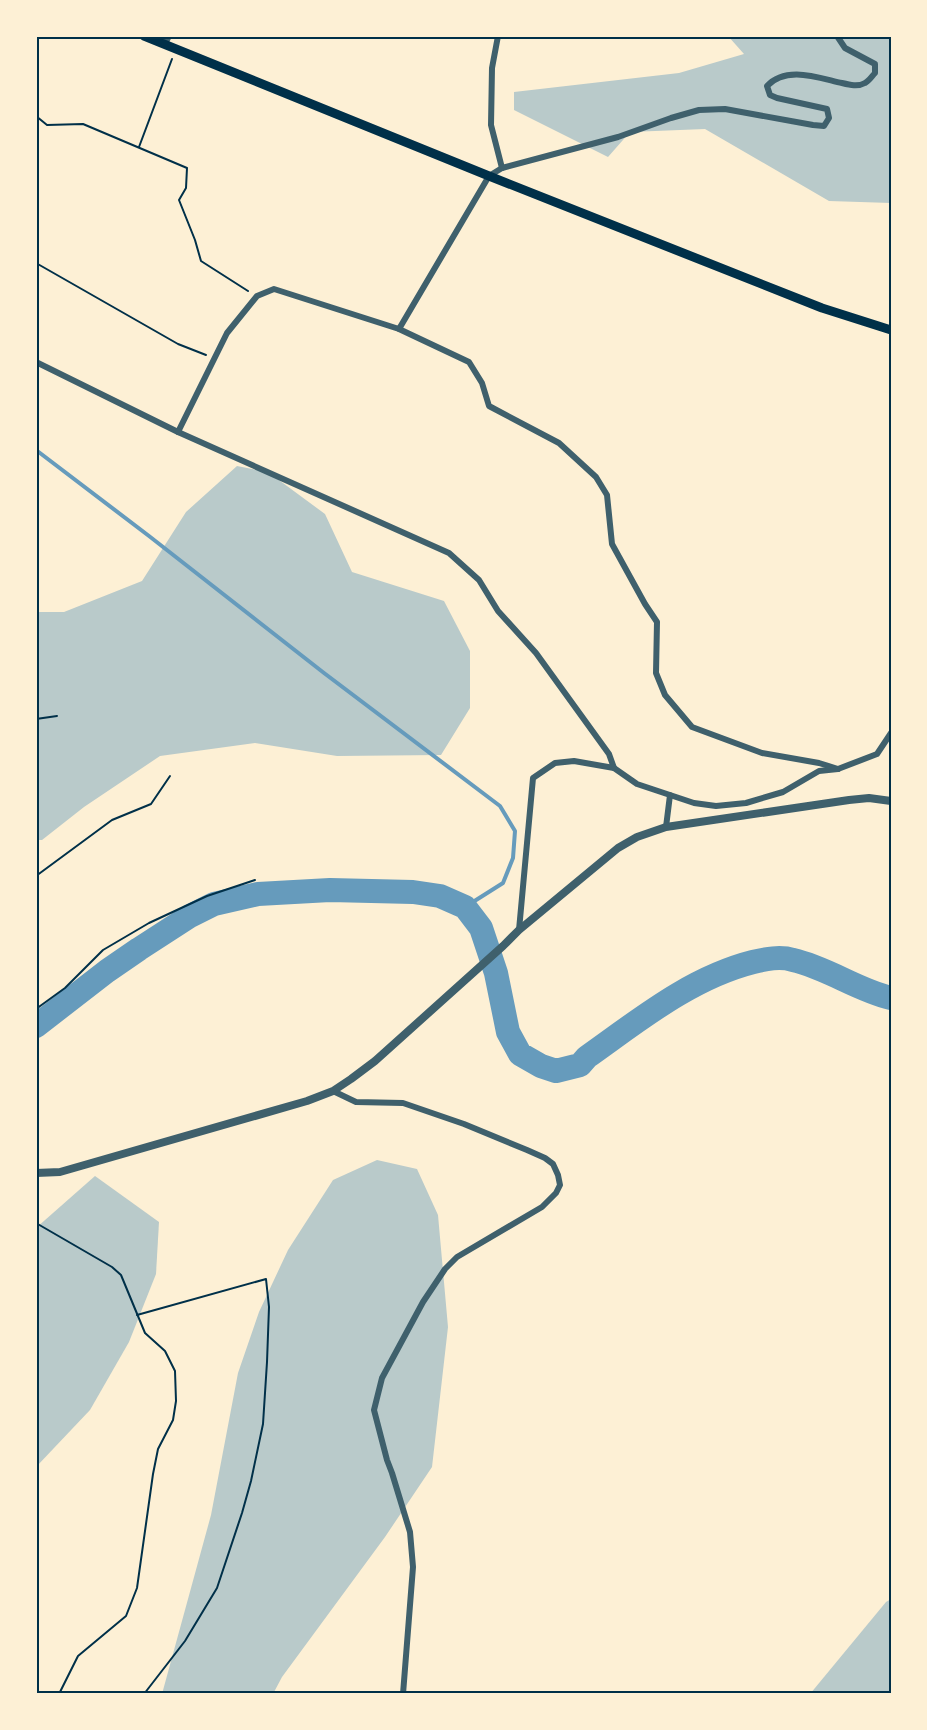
<svg xmlns="http://www.w3.org/2000/svg" width="927" height="1730" font-family="Overpass,sans-serif">
<rect width="100%" height="100%" fill="#fdf0d5"/>
<g fill="#b9caca">
<polygon points="728,36 891,36 891,203 829,201 705,129 630,132 608,157 514,110 514,92 679,73 744,54"/>
<polygon points="237,466 268,472 325,514 352,572 444,601 470,651 470,708 441,755 337,756 255,743 160,756 84,807 42,840 36,840 36,612 64,612 142,581 186,512"/>
<polygon points="377,1160 417,1169 438,1215 448,1327 432,1467 385,1537 282,1677 273,1694 162,1694 211,1515 238,1373 259,1312 288,1250 333,1180"/>
<polygon points="95,1176 159,1222 156,1274 129,1342 90,1410 36,1467 36,1228"/>
<polygon points="891,1599 891,1694 810,1694 886,1602"/>
</g>
<g fill="none" stroke-linecap="round" stroke-linejoin="round">
<polyline stroke="#669bbc" stroke-width="4" points="36,450 149,536 324,673 500,806 515,831 513,858 503,883 465,907"/>
<path stroke="#669bbc" stroke-width="24" d="M36 1026 107 971 139 949 190 916 214 904 258 894 330 890 413 892 440 896 465 907 481 928 496 973 508 1032 520 1054 541 1066 556 1071 580 1065 587 1057C638 1021 690 978 753 962 766 959 780 956 793 960 828 968 857 990 891 998"/>
<g stroke="#003049" stroke-width="2">
<polyline points="36,116 47,125 83,124 187,168 186,188 179,200 195,240 201,261 248,291"/>
<polyline points="139,147 172,59"/>
<polyline points="36,263 178,344 206,355"/>
<polyline points="36,719 57,716"/>
<polyline points="36,876 112,820 151,804 170,776"/>
<polyline points="36,1009 65,988 103,950 149,923 207,896 255,880"/>
<polyline points="36,1223 112,1267 121,1275 145,1333 165,1351 175,1371 176,1401 173,1420 158,1449 153,1474 137,1588 126,1616 78,1656 59,1694"/>
<polyline points="137,1315 266,1279 269,1307 267,1362 263,1424 251,1481 242,1513 217,1588 185,1641 144,1694"/>
</g>
<g stroke="#3f606c" stroke-width="6">
<polyline points="498,36 492,68 491,125 502,168"/>
<polyline points="165,44 169,36"/>
<polyline points="399,329 469,362 482,383 489,406 559,443 596,477 607,495 612,544 645,604 657,622 656,673 665,695 692,727 762,753 819,763 838,769"/>
<polyline points="36,362 178,432 449,553 479,580 498,611 536,653 609,754 614,768"/>
<path d="M178 432 227 333 257 296 274 289 399 329 489 176 502 168 618 137 671 118 699 110 725 109 813 125 824 126 829 118 827 109 777 98 770 95 767 86C786 65 819 78 842 83 850 85 858 87 865 83 869 81 872 76 875 73V64L845 48 837 36"/>
<polyline points="670,795 694,803 716,806 746,803 783,792 819,771 838,769 877,754 891,733"/>
<polyline points="519,930 533,778 555,763 574,761 614,768 637,784 670,795 666,827"/>
<polyline points="333,1091 356,1102 403,1103 464,1124 527,1150 545,1158 553,1164 558,1175 560,1185 556,1193 542,1207 457,1257 445,1269 423,1302 382,1378 374,1410 387,1460 392,1473 410,1532 413,1567 403,1694"/>
</g>
<polyline stroke="#3f606c" stroke-width="8" points="36,1173 60,1172 307,1101 333,1091 351,1079 375,1061 503,946 519,930 618,848 637,837 666,827 849,800 869,798 891,801"/>
<polyline stroke="#003049" stroke-width="9" points="144,36 489,176 822,308 891,330"/>
</g>
<rect width="927" height="1730" fill="none" stroke="#fdf0d5" stroke-width="75"/>
<rect x="38" y="38" width="852" height="1654" fill="none" stroke="#003049" stroke-width="2"/>
</svg>
